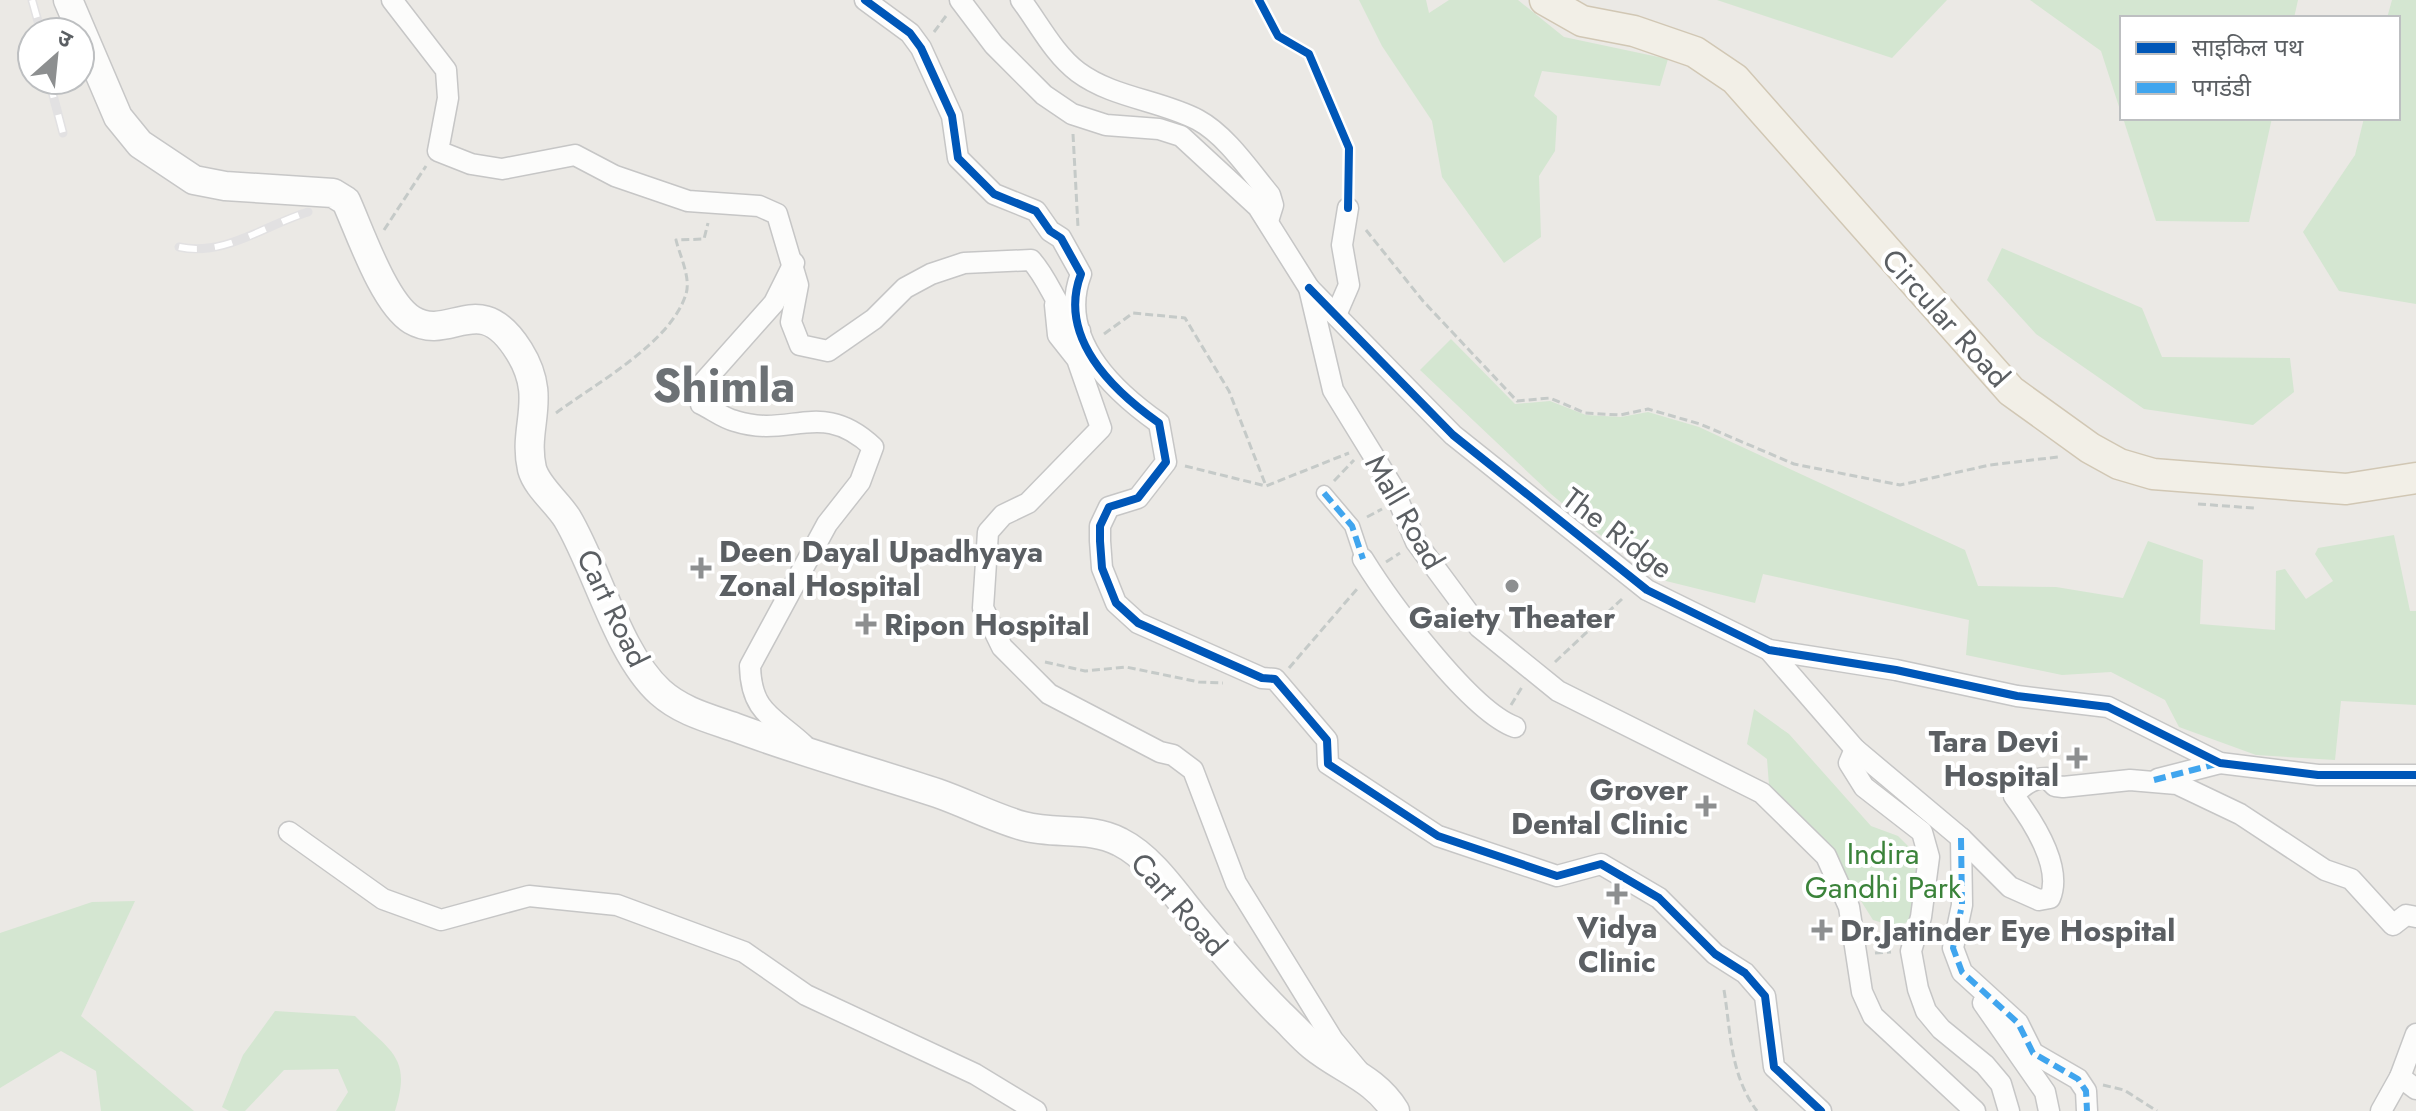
<svg xmlns="http://www.w3.org/2000/svg" width="2416" height="1111" font-family="Jost,'Noto Sans Devanagari',sans-serif">
<rect width="100%" height="100%" fill="#ebe9e5"/>
<g fill="#d4e6d1">
<polygon points="1359,0 1426,0 1429,13 1449,0 1518,0 1564,37 1668,59 1660,86 1542,71 1534,96 1557,116 1555,151 1539,176 1541,237 1504,263 1442,177 1432,121 1382,46"/>
<polygon points="1717,0 1947,0 1892,58"/>
<polygon points="2030,0 2298,0 2294,18 2122,18 2122,116 2101,51"/>
<polygon points="2392,0 2416,0 2416,304 2339,291 2303,232 2355,155 2364,118 2398,118 2398,18 2387,18"/>
<polygon points="2123,118 2272,118 2249,222 2156,221"/>
<polygon points="2002,248 2142,308 2162,357 2290,358 2294,392 2253,425 2144,409 2036,334 1987,280"/>
<polygon points="1451,339 1515,404 1550,401 1586,415 1621,417 1648,412 1699,427 1965,550 1978,586 2056,587 2123,598 2148,541 2203,560 2200,624 2275,630 2276,571 2285,569 2306,599 2333,581 2315,554 2318,548 2394,535 2410,611 2416,611 2416,705 2341,701 2335,760 2256,755 2179,727 2165,700 2111,672 2062,675 1966,655 1969,620 1763,574 1755,603 1666,581 1605,539 1551,494 1420,370"/>
<polygon points="1754,709 1789,734 1871,826 1898,836 1914,852 1922,878 1915,915 1899,928 1873,920 1830,852 1769,785 1767,759 1747,744"/>
<polygon points="135,901 81,1016 194,1111 101,1111 96,1071 61,1051 0,1088 0,933 92,902"/>
<path d="M275 1011 355 1016C391 1052 412 1057 395 1111H336L348 1092 338 1069 284 1070 245 1111H229L222 1107 243 1055Z"/>
</g>
<g fill="none" stroke-linecap="round" stroke-linejoin="round">
<g stroke="#c6c6c6" stroke-width="17">
<polyline id="pedestrian" points="1324,493 1352,526 1363,559"/>
</g>
<g stroke="#c6c6c6" stroke-width="23">
<g id="minor">
<path d="M392 0 446 70 448 98 438 151 471 164 502 169 575 155 615 176 688 201 759 206 777 214 798 285 791 322 800 345 828 351 874 319 905 288 931 274 964 263 1031 260C1051 282 1056 310 1080 331"/>
<path d="M865 0 910 33 921 48 952 116 958 158 994 194 1036 211 1050 231 1061 238 1081 274C1057 337 1112 390 1159 423L1166 462 1138 498 1109 507 1100 526V541L1102 568 1116 603 1138 623 1262 678 1275 679 1327 740 1328 764 1438 836 1557 876 1601 864 1659 898 1715 954 1745 973 1765 996 1774 1067 1821 1111"/>
<polyline points="960,0 994,45 1044,95 1072,114 1106,125 1159,129 1181,136 1258,207 1309,288 1333,390 1392,486 1416,542 1479,627 1558,691 1762,793 1826,856 1849,907 1862,992 1873,1016 1975,1111"/>
<path d="M1021 0C1039 24 1054 54 1078 72 1113 98 1160 100 1198 120 1226 135 1250 171 1270 195L1273 205 1268 221"/>
<path d="M794 263 774 303 702 384 701 404C712 409 723 418 735 421 791 439 821 398 873 447L860 482 827 524 750 666C751 713 774 717 804 745"/>
<polyline points="1309,288 1453,435 1647,590 1769,650 1896,670 2017,696 2108,707 2220,763 2318,775 2416,775"/>
<polyline points="1055,305 1058,335 1077,359 1101,428 1028,503 1003,515 988,532 983,608 1002,647 1049,694 1160,752 1173,755 1193,770 1236,883 1333,1040 1358,1070"/>
<polyline points="1336,315 1349,285 1342,245 1348,208"/>
<path d="M1363 559C1389 601 1470 711 1515 727"/>
<path d="M1769 650 1855 749 1961 838 2010 887 2039 900 2050 898C2063 867 2032 820 2014 796 2023 784 2033 778 2047 778L2055 786 2063 787 2130 780 2177 784 2240 814 2325 870 2351 879 2393 925 2406 915 2416 917"/>
<polyline points="1855,749 1849,763 1864,787 1922,832 1929,857 1921,917 1911,951 1918,989 1926,1011 1941,1029 1985,1065 2001,1084 2009,1111"/>
<polyline points="2158,779 2220,763"/>
<polyline points="289,832 383,899 441,920 529,896 617,905 744,952 806,995 975,1074 1036,1111"/>
<polyline points="1961,838 1962,905 1953,948 1962,972 2018,1023 2033,1053 2078,1079 2086,1091 2087,1111"/>
<polyline points="1983,1003 2045,1092 2049,1111"/>
<polyline points="2400,1077 2416,1089"/>
<polyline points="2381,1111 2400,1077 2416,1034"/>
</g>
</g>
<g stroke="#c7c7c7" stroke-width="31">
<path id="secondary" d="M68 0 118 117 140 144 194 180 225 186 333 193 346 201C360 232 384 303 412 320 451 343 479 287 519 351 549 399 522 425 532 469 537 487 557 502 567 518 597 568 618 654 660 692 681 711 708 718 734 727 801 752 870 771 937 793 966 803 994 818 1023 826 1055 835 1090 826 1120 842 1150 857 1173 891 1194 917 1222 950 1249 984 1280 1014 1291 1024 1301 1036 1313 1046 1341 1069 1375 1078 1395 1111"/>
</g>
<g stroke="#d1c7b4" stroke-width="33">
<polyline id="primary" points="1545,0 1582,21 1634,31 1695,52 1735,79 2011,391 2090,448 2119,464 2153,474 2346,489 2416,478"/>
</g>
<g stroke="#c5cac8" stroke-width="3" stroke-dasharray="8 4" stroke-linecap="butt">
<polyline points="934,32 946,16"/>
<polyline points="1073,134 1078,227"/>
<polyline points="384,230 426,166"/>
<polyline points="1366,230 1423,301 1517,401 1550,398 1585,413 1620,415 1648,409 1700,424 1794,464 1900,485 1990,465 2058,457"/>
<polyline points="1104,334 1133,313 1185,318 1229,391 1266,486"/>
<path d="M556 413C595 384 671 343 686 294 691 278 680 256 676 240L704 239 708 223"/>
<polyline points="1185,466 1266,486 1349,453"/>
<polyline points="1334,481 1354,460"/>
<polyline points="2198,504 2254,508"/>
<polyline points="1367,517 1382,509"/>
<polyline points="1386,562 1400,553"/>
<polyline points="1045,662 1085,671 1126,667 1199,682 1223,683"/>
<polyline points="1555,662 1622,599"/>
<polyline points="1289,668 1357,589"/>
<polyline points="1511,705 1522,687"/>
<polyline points="1875,953 1891,952"/>
<path d="M1724 990C1731 1033 1730 1075 1757 1111"/>
<polyline points="2103,1085 2124,1090 2157,1111"/>
</g>
<use href="#pedestrian" stroke="#fcfcfb" stroke-width="14"/>
<use href="#minor" stroke="#fcfcfb" stroke-width="20"/>
<use href="#secondary" stroke="#fcfcfb" stroke-width="28"/>
<use href="#primary" stroke="#f2efe7" stroke-width="30"/>
<g stroke="#e2e1e2" stroke-width="9">
<g id="rail">
<polyline points="32,0 41,32"/>
<polyline points="49,80 63,133"/>
<path d="M179 247C224 257 265 225 308 212"/>
</g>
</g>
<use href="#rail" stroke="#fff" stroke-width="6" stroke-dasharray="18" stroke-linecap="butt"/>
<g stroke="#40a5ee" stroke-width="6" stroke-dasharray="12 6" stroke-linecap="butt">
<polyline points="1324,493 1352,526 1363,559"/>
<polyline points="2154,780 2220,763"/>
<polyline points="1961,838 1962,905 1953,948 1962,972 2018,1023 2033,1053 2078,1079 2086,1091 2087,1111"/>
</g>
<g stroke="#fff" stroke-width="13">
<g id="cycleway">
<path d="M865 0 910 33 921 48 952 116 958 158 994 194 1036 211 1050 231 1061 238 1081 274C1057 337 1112 390 1159 423L1166 462 1138 498 1109 507 1100 526V541L1102 568 1116 603 1138 623 1262 678 1275 679 1327 740 1328 764 1438 836 1557 876 1601 864 1659 898 1715 954 1745 973 1765 996 1774 1067 1821 1111"/>
<polyline points="1259,0 1278,36 1309,54 1349,148 1348,208"/>
<polyline points="1309,288 1453,435 1647,590 1769,650 1896,670 2017,696 2108,707 2220,763 2318,775 2416,775"/>
</g>
</g>
<use href="#cycleway" stroke="#0057b8" stroke-width="8"/>
</g>
<g fill="#8d8f90" stroke="#fff" stroke-width="3">
<path d="M697 556h8v8h8v8h-8v8h-8v-8h-8v-8h8z"/>
<circle cx="1512" cy="586" r="8"/>
<path d="M862 612h8v8h8v8h-8v8h-8v-8h-8v-8h8z"/>
<path d="M2073 746h8v8h8v8h-8v8h-8v-8h-8v-8h8z"/>
<path d="M1702 794h8v8h8v8h-8v8h-8v-8h-8v-8h8z"/>
<path d="M1613 882h8v8h8v8h-8v8h-8v-8h-8v-8h8z"/>
<path d="M1818 918h8v8h8v8h-8v8h-8v-8h-8v-8h8z"/>
</g>
<g text-anchor="middle" dominant-baseline="central" stroke-width="8" stroke-linejoin="round" paint-order="stroke">
<g font-size="30" fill="#5b5f63" stroke="#fff">
<text transform="translate(1946 318) rotate(48)">Circular Road</text>
<text transform="translate(1405 512) rotate(60)">Mall Road</text>
<text transform="translate(1618 533) rotate(37)">The Ridge</text>
<text transform="translate(613 608) rotate(64)">Cart Road</text>
<text transform="translate(1179 904) rotate(48)">Cart Road</text>
</g>
<g font-size="30" font-weight="bold" fill="#5b5f63" stroke="#fff" text-anchor="start">
<text x="719" y="551">Deen Dayal Upadhyaya<tspan x="719" dy="34">Zonal Hospital</tspan></text>
<text x="1512" y="617" text-anchor="middle">Gaiety Theater</text>
<text x="884" y="624">Ripon Hospital</text>
<text x="2059" y="741" text-anchor="end">Tara Devi<tspan x="2059" dy="34">Hospital</tspan></text>
<text x="1688" y="789" text-anchor="end">Grover<tspan x="1688" dy="34">Dental Clinic</tspan></text>
<text x="1617" y="927" text-anchor="middle">Vidya<tspan x="1617" dy="34">Clinic</tspan></text>
<text x="1840" y="930">Dr.Jatinder Eye Hospital</text>
</g>
<g font-size="30" fill="#3b833a" stroke="#fff">
<text x="1883" y="853">Indira<tspan x="1883" dy="34">Gandhi Park</tspan></text>
</g>
<g font-size="46" font-weight="bold" fill="#6c7175" stroke="#fff">
<text x="724" y="386">Shimla</text>
</g>
</g>
<rect x="2120" y="16" width="280" height="104" fill="#ffffff" stroke="#bdbfc1" stroke-width="2"/>
<rect x="2136" y="42" width="40" height="12" fill="#0057b8" stroke="#bdbfc1" stroke-width="2"/>
<text x="2192" y="56" font-size="24" fill="#5b5f63">साइकिल पथ</text>
<rect x="2136" y="82" width="40" height="12" fill="#40a5ee" stroke="#bdbfc1" stroke-width="2"/>
<text x="2192" y="96" font-size="24" fill="#5b5f63">पगडंडी</text>
<g transform="translate(56 56) rotate(27)"><circle r="38" fill="#ffffff" stroke="#bdbfc1" stroke-width="2"/>
<path d="M0-6L14 30L0 20L-14 30Z" fill="#8d8f90"/>
<text y="-12" font-size="22" font-weight="bold" text-anchor="middle" fill="#5b5f63">उ</text>
</g>
</svg>
